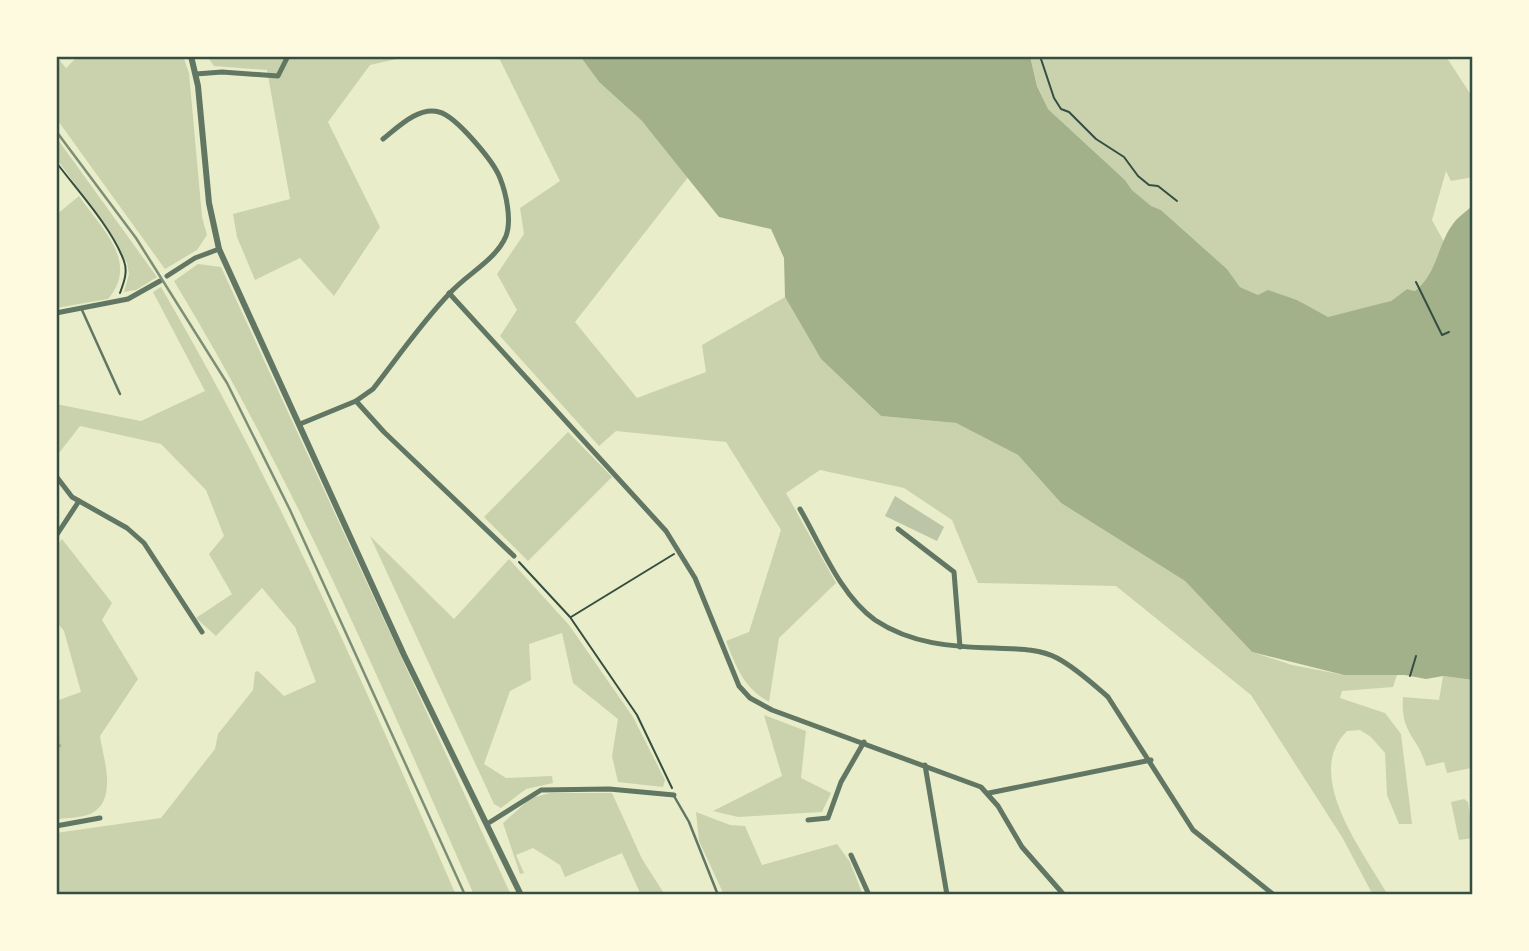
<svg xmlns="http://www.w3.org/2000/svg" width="1529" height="951" font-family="Barlow,sans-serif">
<rect width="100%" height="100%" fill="#e9edc9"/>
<g fill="#cad2ad">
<polygon points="56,56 66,68 78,56 183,56 189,73 202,217 207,235 197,250 165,269 56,118"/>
<polygon points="207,56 410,56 370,65 328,122 380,227 334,296 300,258 255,280 237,237 233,214 290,199 267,70 214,66"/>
<path d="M498 56H580L599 82 642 121 689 176 575 322 637 398 706 372 702 345 785 297 821 359 881 416 956 423 1018 455 1061 503 1185 581 1252 652 1292 665 1344 675H1397L1393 687 1342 691 1340 698 1385 713 1401 734 1412 824H1399L1387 795 1385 753 1371 737 1360 730 1347 731C1302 775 1364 853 1388 895H1373L1342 837 1251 695 1116 586 978 583 952 520 904 488 820 470 786 493 836 583 779 638 769 702C744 688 736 667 726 641L749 632 781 530 726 442 616 431 599 446 500 336 517 310 497 274 524 234 520 208 560 181Z"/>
<path d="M1030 56H1450L1447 58 1473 98V177L1451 181 1446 171 1432 220 1444 242C1438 261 1431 278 1415 291L1407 289 1388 303 1328 317 1320 315 1297 300 1271 293 1258 295 1240 287 1227 269 1161 210 1150 206 1132 190 1125 180 1047 108 1037 85Z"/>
<polygon points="56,137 157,277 136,290 124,292 129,274 127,263 106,227 56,158"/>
<path d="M79 196C101 228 140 262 108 299L56 308V215Z"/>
<path d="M198 264 221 267 511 895H474C382 686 293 477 174 281Z"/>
<path d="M161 287C275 481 366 689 456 895H56V833L161 818 215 749 218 734 253 690 255 672 258 671 284 696 316 682 295 627 262 588 216 636 196 618 232 594 209 554 224 536 206 490 161 444 80 426 56 457V404L141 421 205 391 153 292Z"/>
<polygon points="568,432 612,477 528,561 484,517"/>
<polygon points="370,536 454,619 509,559 569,625 633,717 665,780 663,787 618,782 612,756 618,719 573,683 562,633 529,644 531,680 510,691 484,764 506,778 552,776 553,783 526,789 501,808 494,804"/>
<path d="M62 539 112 603 102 620 138 679 100 736C103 758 119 801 90 814 81 818 66 818 56 819V701L81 692 64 631 56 621V547Z"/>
<path d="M1443 676 1473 680V777L1471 768 1447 773 1444 762 1426 766C1418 736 1400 734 1403 697L1439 700Z"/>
<polygon points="764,715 806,731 801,778 831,793 822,812 738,817 713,811 782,776"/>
<polygon points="550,793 612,793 642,859 665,895 641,895 622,853 565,877 560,865 533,848 516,855 524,873 520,874 503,823 531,798"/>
<polygon points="1464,799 1468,802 1473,838 1459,840 1451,802"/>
<polygon points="696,812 730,825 745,826 762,865 837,844 850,862 863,895 724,895 699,841"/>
</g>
<path fill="#a3b18a" d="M580 56H1030L1037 86 1048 109 1125 180 1132 190 1151 206 1161 210 1227 269 1240 287 1258 295 1268 290 1297 300 1328 317 1391 301 1407 289 1415 291C1439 272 1437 242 1456 220 1461 215 1468 210 1473 205V680L1443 676 1426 679 1405 675H1344L1252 652 1185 581 1061 503 1018 455 956 423 881 416 821 359 785 297 784 258 771 229 719 217 642 121 599 82Z"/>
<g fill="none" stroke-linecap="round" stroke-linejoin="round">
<polyline stroke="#a3b18a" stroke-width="2.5" points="56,742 60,746"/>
</g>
<polygon fill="#bcc5a7" points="895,496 944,527 937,541 885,516"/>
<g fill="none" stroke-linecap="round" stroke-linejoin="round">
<g stroke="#344e41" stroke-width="2">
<polyline points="1040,56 1054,98 1061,109 1069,112 1096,139 1124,157 1138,176 1149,185 1158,186 1177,201"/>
<path d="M56 162C77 190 112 228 124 261 128 272 124 282 120 293"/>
<polyline points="1416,282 1442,335 1449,332"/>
<polyline points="519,562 570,617 637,715 672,788"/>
<polyline points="571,617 674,554"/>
<polyline points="1410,676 1416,656"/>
</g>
<g stroke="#617663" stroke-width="2.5">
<polyline points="82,310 120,394"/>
<polyline points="674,796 689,822 718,895"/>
</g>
<g stroke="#617663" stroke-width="5">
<polyline points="196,74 222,72 278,76 288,56"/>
<polyline points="167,276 195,258 219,249"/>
<polyline points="449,293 666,531 695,578 739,686 750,698 772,710 981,787 998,806 1022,847 1064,895"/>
<polyline points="56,313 128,299 160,281"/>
<polyline points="356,401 384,432 514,556"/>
<path d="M300 424 356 401 373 389C398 357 422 322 450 293 467 274 496 260 506 236 512 220 506 193 500 178 494 162 456 116 439 112 419 106 398 127 383 139"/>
<polyline points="56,476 72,497 127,528 144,543 202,632"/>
<path d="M800 509C821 545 840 595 875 620 911 644 952 647 994 648 1014 649 1038 648 1057 658 1076 668 1093 684 1108 697L1193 830 1274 895"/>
<polyline points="898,529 954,572 960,647"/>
<polyline points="56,536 79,501"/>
<polyline points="925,765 947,895"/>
<polyline points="989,793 1151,760"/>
<polyline points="808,820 828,818 841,782 864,742"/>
<polyline points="487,824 541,790 609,789 674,795"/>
<polyline points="56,826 100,818"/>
<polyline points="851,855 869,895"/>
</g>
<polyline stroke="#617663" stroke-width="6" points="191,56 198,86 209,203 219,249 404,655 521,895"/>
<polyline stroke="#7c8e77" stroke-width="2.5" points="56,131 136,238 227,383 290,510 465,895"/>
</g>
<rect width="1529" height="951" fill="none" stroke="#fefae0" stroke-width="116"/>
<rect x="58" y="58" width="1413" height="835" fill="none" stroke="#344e41" stroke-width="2.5"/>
</svg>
